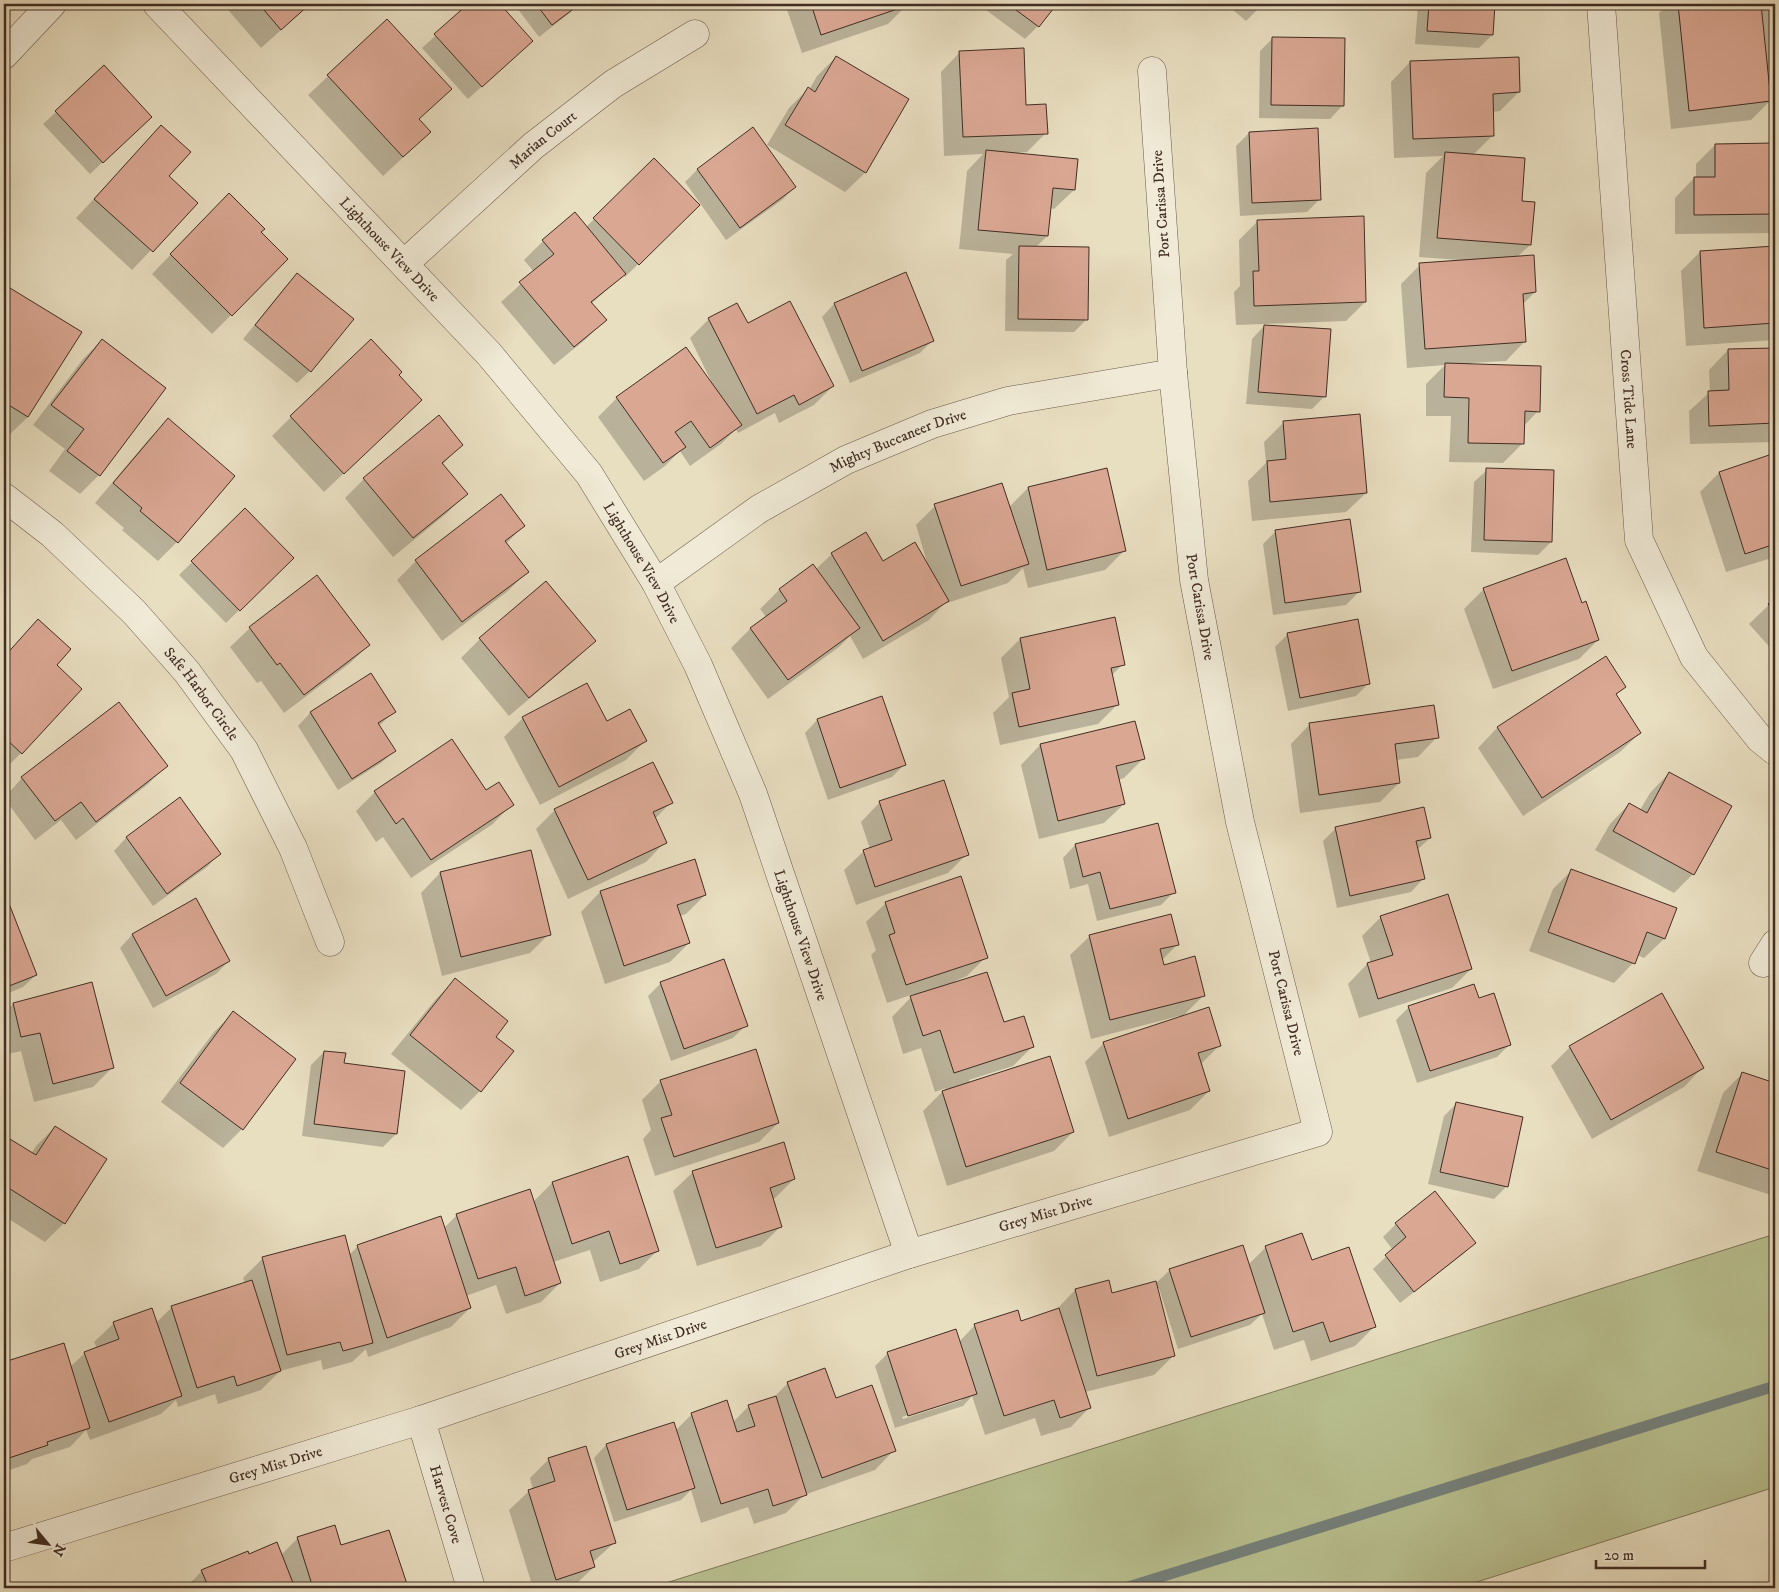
<svg xmlns="http://www.w3.org/2000/svg" width="1779" height="1592" font-family="'IM FELL DW Pica',serif">
<rect width="100%" height="100%" fill="#e8dec0"/>
<filter id="stains"><feTurbulence type="fractalNoise" baseFrequency=".004" numOctaves="4"/><feColorMatrix values="0 0 0 0 .2 0 0 0 0 .09 0 0 0 0 .02 0 0 0 .5 -.17"/></filter>
<radialGradient id="worn" r=".72"><stop offset=".6" stop-color="#630" stop-opacity="0"/><stop offset="1" stop-color="#630" stop-opacity=".3"/></radialGradient>
<polygon fill="#b9c090" stroke="#7e765a" points="1775,1234 1775,1487 1458,1588 650,1588"/>
<g fill="#0003" fill-rule="evenodd">
<polygon points="223,4 310,4 261,48"/>
<polygon points="470,4 499,4 532,41 468,99 422,48"/>
<polygon points="514,4 581,4 539,37"/>
<polygon points="785,4 908,4 888,24 802,53"/>
<polygon points="978,4 1055,4 1038,26 1025,39"/>
<polygon points="1226,4 1263,4 1246,21"/>
<polygon points="1418,4 1494,4 1492,35 1479,48 1415,44"/>
<polygon points="1668,4 1775,4 1775,69 1767,70 1770,101 1751,120 1671,129 1659,13"/>
<polygon points="387,21 418,120 410,151 383,176 308,95"/>
<polygon points="1273,38 1342,106 1330,119 1259,118 1260,51"/>
<polygon points="960,52 1025,106 1046,133 1027,152 1017,153 1017,155 1074,190 1054,209 1050,208 1047,236 1035,248 1087,319 1074,332 1005,331 1006,260 1013,254 959,249 967,171 983,154 944,156 941,72"/>
<polygon points="836,57 908,100 865,173 845,192 767,145 789,108 808,89 809,90 817,76"/>
<polygon points="1410,62 1519,92 1500,111 1492,112 1493,135 1473,155 1521,202 1533,203 1530,245 1517,257 1535,292 1522,305 1525,341 1506,361 1471,363 1471,365 1538,411 1523,427 1522,444 1503,463 1449,462 1451,416 1426,416 1426,384 1445,365 1407,368 1401,284 1420,265 1460,260 1419,257 1426,173 1443,156 1394,158 1391,82"/>
<polygon points="56,112 138,129 90,174 43,124"/>
<polygon points="161,127 167,176 196,203 132,270 76,218"/>
<polygon points="1249,133 1320,199 1307,212 1240,216 1236,146"/>
<polygon points="1775,144 1775,230 1773,233 1675,234 1675,198 1694,178 1696,178 1696,164 1715,145"/>
<polygon points="654,160 699,205 625,277 623,275 591,304 605,320 586,339 554,365 501,302 534,272 524,260 543,241 586,227"/>
<polygon points="697,170 795,187 782,200 726,240 685,182"/>
<polygon points="210,214 260,233 231,315 212,334 152,274"/>
<polygon points="1258,221 1365,302 1346,321 1236,325 1234,292 1240,286 1239,240"/>
<polygon points="1774,247 1775,340 1686,346 1681,271 1700,252"/>
<polygon points="298,275 310,371 297,383 243,339 285,287"/>
<polygon points="10,289 28,417 8,436 4,433 4,295"/>
<polygon points="834,304 933,340 920,353 850,383 822,317"/>
<polygon points="709,319 747,325 833,386 814,405 779,423 775,413 738,433 736,429 721,444 690,466 680,451 665,466 644,481 598,417 617,398 686,348 711,384 712,383 690,338"/>
<polygon points="1264,326 1325,396 1312,409 1246,404 1252,339"/>
<polygon points="102,340 99,475 80,494 49,471 65,449 33,425 83,359"/>
<polygon points="1775,349 1775,442 1690,444 1689,411 1710,392 1709,370 1728,350"/>
<polygon points="398,375 401,419 324,492 272,436 291,417"/>
<polygon points="168,420 177,542 158,561 122,530 124,528 95,503 149,439"/>
<polygon points="1284,422 1366,493 1346,512 1252,521 1248,481 1266,463 1264,442"/>
<polygon points="461,445 442,465 466,494 447,513 393,557 345,498 364,479"/>
<polygon points="1775,455 1775,557 1726,572 1700,492 1719,473"/>
<polygon points="1487,470 1551,542 1538,555 1471,552 1474,482"/>
<polygon points="1028,488 1124,551 1105,570 1028,588 1023,568 1008,583 944,604 929,620 863,659 850,636 839,647 768,699 731,648 750,629 766,617 760,609 779,590 813,565 816,569 832,554 882,563 928,566 916,525 935,506 1009,507"/>
<polygon points="501,496 523,526 506,544 527,572 508,591 442,641 397,580 416,561"/>
<polygon points="245,510 292,558 226,623 179,575"/>
<polygon points="1276,531 1359,592 1346,605 1273,615 1263,544"/>
<polygon points="317,577 369,645 349,664 284,713 261,681 257,683 230,647 250,628"/>
<polygon points="546,583 594,641 575,660 509,716 461,658 480,639"/>
<polygon points="1484,589 1581,605 1598,640 1579,659 1493,689 1464,609"/>
<polygon points="1775,599 1775,650 1773,651 1749,624"/>
<polygon points="38,621 21,753 4,770 4,657"/>
<polygon points="1288,634 1369,683 1356,696 1288,711 1275,647"/>
<polygon points="1020,639 1123,664 1111,676 1117,705 1098,724 1000,745 993,713 1009,697 1001,658"/>
<polygon points="1606,658 1624,687 1615,696 1640,733 1620,752 1523,816 1478,748 1497,728"/>
<polygon points="371,674 394,711 379,726 394,751 381,763 338,790 298,726 310,713"/>
<polygon points="523,718 606,723 645,741 626,760 540,805 504,737"/>
<polygon points="817,720 905,764 892,777 828,800 805,733"/>
<polygon points="1134,723 1143,759 1124,778 1118,780 1124,804 1104,823 1039,839 1021,765 1040,745"/>
<polygon points="1310,724 1437,737 1418,757 1396,760 1399,783 1380,802 1300,813 1291,744"/>
<polygon points="166,766 147,785 76,840 61,820 35,840 4,798 22,778"/>
<polygon points="1669,773 1693,874 1674,893 1595,850 1610,824 1629,804 1640,810 1650,793"/>
<polygon points="375,792 486,792 512,804 493,824 411,878 383,837 376,842 356,811"/>
<polygon points="180,799 219,854 207,867 153,906 114,851 126,838"/>
<polygon points="671,802 655,819 665,842 646,862 568,899 536,829 555,810"/>
<polygon points="880,802 967,854 948,873 856,905 844,870 864,851 870,849 861,822"/>
<polygon points="1335,829 1430,838 1417,850 1423,879 1411,892 1337,908 1323,841"/>
<polygon points="1075,845 1174,892 1161,905 1097,921 1088,884 1070,889 1063,858"/>
<polygon points="530,851 549,934 530,953 442,976 421,893 440,873"/>
<polygon points="694,861 705,895 686,914 680,916 689,943 670,962 605,984 581,912 600,892"/>
<polygon points="1572,870 1675,909 1664,939 1644,958 1637,955 1633,963 1614,983 1529,951 1553,889"/>
<polygon points="196,900 229,961 216,974 153,1008 120,948 132,935"/>
<polygon points="8,903 36,975 23,987 4,995 4,904"/>
<polygon points="886,903 986,957 967,976 955,981 956,983 1032,1047 1013,1066 969,1080 970,1083 1073,1132 1054,1151 947,1186 923,1111 946,1088 935,1092 921,1048 903,1054 892,1017 914,994 887,1003 871,955 876,950 866,922"/>
<polygon points="1381,917 1471,969 1452,988 1359,1018 1348,984 1367,964 1371,963 1362,936"/>
<polygon points="1090,936 1178,944 1162,960 1163,966 1203,996 1181,1018 1220,1045 1200,1065 1209,1091 1190,1110 1109,1137 1085,1062 1104,1043 1179,1018 1179,1016 1091,1039 1070,955"/>
<polygon points="455,980 494,1037 480,1091 461,1110 391,1054 436,999"/>
<polygon points="661,983 746,1025 733,1038 671,1061 648,996"/>
<polygon points="1478,999 1510,1044 1497,1057 1417,1083 1396,1020 1409,1007"/>
<polygon points="13,1004 112,1068 93,1087 34,1102 21,1051 4,1055 4,1013"/>
<polygon points="233,1013 242,1129 223,1148 161,1102 214,1032"/>
<polygon points="1570,1047 1703,1067 1684,1087 1592,1139 1551,1066"/>
<polygon points="324,1052 343,1064 396,1134 383,1147 302,1136 311,1065"/>
<polygon points="1742,1074 1775,1084 1775,1191 1771,1195 1697,1171 1723,1093"/>
<polygon points="661,1081 778,1123 759,1142 655,1176 643,1139 651,1130 642,1100"/>
<polygon points="1457,1103 1507,1186 1494,1199 1428,1184 1444,1116"/>
<polygon points="55,1127 64,1223 45,1242 4,1216 4,1139 5,1138 31,1154 36,1146"/>
<polygon points="693,1172 794,1179 775,1198 772,1199 780,1227 761,1246 697,1266 673,1191"/>
<polygon points="552,1183 658,1250 639,1269 600,1282 590,1250 553,1262 560,1283 541,1302 506,1314 496,1285 466,1296 470,1308 451,1327 368,1357 366,1349 352,1362 323,1370 321,1360 280,1371 261,1390 218,1404 215,1394 178,1407 176,1400 161,1414 90,1440 86,1430 70,1447 32,1459 27,1464 4,1472 4,1363 63,1344 70,1367 85,1353 97,1348 94,1342 114,1323 156,1323 172,1307 245,1283 243,1278 263,1258 349,1255 358,1246 444,1228 457,1215 533,1202"/>
<polygon points="1396,1224 1474,1243 1462,1255 1400,1303 1373,1269 1393,1250 1383,1237"/>
<path d="M1266 1247 1311 1261 1374 1327 1355 1346 1311 1361 1304 1340 1274 1350 1262 1314 1250 1325 1178 1349 1159 1288 1157 1289 1174 1355 1154 1375 1085 1392 1090 1407 1071 1427 1041 1436 1035 1418 985 1435 972 1396 963 1406 895 1428 875 1366 888 1353 959 1342 975 1325 1021 1322 1056 1310 1075 1290 1108 1282 1112 1294 1155 1284 1170 1270 1248 1265ZM962 1397V1400L903 1419 902 1417Z"/>
<polygon points="788,1383 835,1400 894,1450 875,1470 804,1495 786,1513 754,1524 748,1507 701,1523 691,1490 681,1500 614,1522 594,1458 606,1445 676,1430 692,1414 733,1422 749,1406 773,1398"/>
<polygon points="549,1459 614,1543 592,1563 594,1567 574,1586 568,1588 533,1588 509,1510 529,1491 533,1490 530,1478"/>
<polygon points="388,1531 407,1587 405,1588 176,1588 188,1585 202,1571 248,1556 281,1555 298,1538 341,1547"/>
</g>
<g fill="none" stroke-linecap="round" stroke-linejoin="round">
<polyline stroke="#76827d" stroke-width="11" points="1125,1588 1775,1386"/>
</g>
<g fill="#daa793" stroke="#422d24">
<polygon points="259,4 310,4 281,30"/>
<polygon points="468,4 500,4 533,41 482,87 434,34"/>
<polygon points="536,4 580,4 552,25"/>
<polygon points="811,4 909,4 909,5 821,35"/>
<polygon points="1008,4 1057,4 1039,27"/>
<polygon points="1429,4 1495,4 1493,35 1427,31"/>
<polygon points="1678,4 1761,4 1771,101 1689,111"/>
<polygon points="387,19 452,89 419,119 431,132 403,157 327,75"/>
<polygon points="1272,37 1345,38 1344,106 1271,105"/>
<polygon points="1024,48 1026,105 1046,104 1048,134 963,137 959,51"/>
<polygon points="836,56 909,99 866,173 785,125 808,87 815,92"/>
<polygon points="1519,57 1520,92 1493,94 1494,136 1413,139 1410,61"/>
<polygon points="104,65 152,117 103,163 55,111"/>
<polygon points="161,125 191,152 169,176 198,203 153,252 94,199"/>
<polygon points="753,127 796,187 740,228 697,169"/>
<polygon points="1318,128 1321,200 1252,203 1249,132"/>
<polygon points="1775,143 1775,214 1694,215 1694,177 1715,177 1715,144"/>
<polygon points="986,150 1078,159 1075,190 1053,188 1048,236 978,230"/>
<polygon points="1445,152 1525,158 1522,201 1535,202 1531,245 1437,238"/>
<polygon points="654,158 700,205 639,265 593,218"/>
<polygon points="229,193 265,229 261,232 288,259 232,316 170,254"/>
<polygon points="575,212 626,274 591,302 607,320 574,347 519,282 554,254 542,240"/>
<polygon points="1364,216 1366,302 1254,306 1253,271 1259,271 1257,220"/>
<polygon points="1019,246 1089,247 1088,320 1018,319"/>
<polygon points="1775,246 1775,323 1704,328 1700,251"/>
<polygon points="1534,255 1536,292 1523,294 1526,342 1425,349 1419,263"/>
<polygon points="906,272 934,341 862,371 834,303"/>
<polygon points="297,273 354,319 311,372 255,325"/>
<polygon points="10,288 82,332 28,417 4,402 4,297"/>
<polygon points="790,301 834,386 799,405 794,395 757,414 708,318 737,303 748,323"/>
<polygon points="1264,325 1331,329 1326,397 1258,392"/>
<polygon points="102,339 166,388 100,476 67,451 84,429 51,405"/>
<polygon points="371,339 402,372 399,375 422,400 344,474 290,416"/>
<polygon points="686,347 742,425 710,448 691,421 675,432 686,447 663,463 616,397"/>
<polygon points="1775,348 1775,423 1709,426 1708,391 1729,390 1728,349"/>
<polygon points="1445,363 1541,366 1540,412 1525,411 1524,444 1468,443 1469,398 1444,397"/>
<polygon points="1360,414 1367,493 1270,502 1267,461 1286,459 1283,421"/>
<polygon points="439,415 463,445 442,463 468,494 413,538 363,478"/>
<polygon points="168,418 235,476 178,543 140,511 142,508 113,483"/>
<polygon points="1775,453 1775,544 1745,554 1719,472"/>
<polygon points="1107,468 1126,551 1047,570 1028,487"/>
<polygon points="1486,468 1554,470 1552,542 1484,540"/>
<polygon points="1002,483 1029,564 961,586 934,504"/>
<polygon points="501,494 525,526 505,541 529,572 462,622 415,560"/>
<polygon points="245,508 294,558 240,611 191,561"/>
<polygon points="1350,519 1361,592 1285,603 1275,530"/>
<polygon points="866,532 883,561 915,542 949,601 883,641 831,553"/>
<polygon points="1566,558 1582,603 1586,601 1599,640 1512,671 1483,588"/>
<polygon points="813,564 860,628 788,680 750,628 787,601 779,589"/>
<polygon points="317,575 370,645 304,695 280,663 277,665 249,627"/>
<polygon points="546,581 596,641 529,698 479,638"/>
<polygon points="1775,597 1775,613 1768,604"/>
<polygon points="1115,617 1125,665 1111,668 1119,705 1019,727 1012,693 1030,689 1020,638"/>
<polygon points="38,619 71,649 57,665 82,689 22,754 4,737 4,657"/>
<polygon points="1358,619 1370,684 1300,698 1287,633"/>
<polygon points="1606,656 1626,687 1616,694 1641,733 1542,798 1497,727"/>
<polygon points="371,673 396,712 378,723 396,751 352,779 310,712"/>
<polygon points="587,683 607,721 630,709 647,741 559,787 522,717"/>
<polygon points="882,696 906,765 840,788 817,719"/>
<polygon points="119,702 168,766 96,822 81,802 55,821 21,777"/>
<polygon points="1434,705 1439,738 1395,744 1400,783 1319,795 1309,723"/>
<polygon points="1135,721 1145,759 1116,766 1125,804 1058,821 1040,744"/>
<polygon points="452,739 486,790 499,782 514,805 431,860 403,818 396,824 374,791"/>
<polygon points="653,762 673,803 653,812 667,843 588,880 554,809"/>
<polygon points="1669,772 1732,806 1694,875 1613,831 1629,803 1647,813"/>
<polygon points="944,780 969,855 875,887 863,850 892,840 879,801"/>
<polygon points="180,797 221,854 167,894 126,837"/>
<polygon points="1424,807 1431,838 1416,841 1425,879 1350,896 1335,827"/>
<polygon points="1158,823 1176,893 1110,909 1100,872 1083,877 1075,844"/>
<polygon points="531,850 551,935 461,957 440,872"/>
<polygon points="695,859 706,895 677,905 690,943 624,966 600,891"/>
<polygon points="1571,869 1677,908 1665,939 1647,932 1635,964 1548,932"/>
<polygon points="961,876 988,958 906,985 889,935 895,933 885,902"/>
<polygon points="1448,894 1472,969 1378,999 1367,963 1393,955 1380,916"/>
<polygon points="196,898 230,961 166,996 132,934"/>
<polygon points="8,901 37,975 4,988 4,903"/>
<polygon points="1171,914 1179,945 1160,949 1164,965 1195,956 1205,996 1110,1020 1089,935"/>
<polygon points="724,959 748,1026 684,1049 660,982"/>
<polygon points="987,972 1004,1022 1024,1016 1034,1047 954,1073 940,1030 923,1036 910,996"/>
<polygon points="455,978 508,1021 496,1037 514,1051 481,1092 410,1035"/>
<polygon points="92,982 114,1068 53,1084 40,1033 21,1037 13,1003"/>
<polygon points="1474,984 1479,998 1494,993 1511,1045 1430,1071 1408,1006"/>
<polygon points="1662,993 1704,1068 1611,1120 1569,1046"/>
<polygon points="1209,1007 1221,1046 1198,1053 1210,1091 1128,1119 1103,1042"/>
<polygon points="233,1011 296,1059 243,1130 180,1083"/>
<polygon points="756,1049 779,1123 674,1157 661,1118 672,1115 660,1080"/>
<polygon points="324,1051 346,1053 344,1063 405,1071 397,1134 314,1124"/>
<polygon points="1050,1056 1074,1132 966,1167 942,1091"/>
<polygon points="1742,1072 1775,1083 1775,1171 1716,1152"/>
<polygon points="1456,1102 1523,1117 1508,1187 1440,1172"/>
<polygon points="55,1126 107,1159 65,1224 4,1185 4,1138 5,1136 36,1155"/>
<polygon points="784,1142 795,1179 770,1188 782,1227 716,1248 692,1171"/>
<polygon points="628,1156 659,1251 620,1264 609,1231 572,1244 552,1182"/>
<polygon points="530,1189 561,1283 525,1296 516,1267 478,1279 456,1214"/>
<polygon points="1435,1191 1476,1243 1414,1292 1385,1255 1406,1237 1395,1223"/>
<polygon points="441,1216 471,1308 387,1338 357,1245"/>
<polygon points="1302,1233 1312,1260 1349,1247 1376,1327 1330,1342 1323,1322 1293,1332 1265,1246"/>
<polygon points="345,1235 373,1343 343,1351 340,1342 287,1355 262,1257"/>
<polygon points="1243,1245 1265,1313 1191,1337 1169,1269"/>
<polygon points="252,1280 281,1371 237,1386 234,1376 197,1388 171,1306"/>
<polygon points="1109,1280 1112,1293 1156,1281 1175,1356 1097,1376 1075,1289"/>
<polygon points="152,1308 182,1396 109,1422 84,1352 119,1339 113,1322"/>
<polygon points="1059,1308 1091,1408 1060,1418 1054,1400 1004,1416 974,1324 1018,1310 1021,1321"/>
<polygon points="956,1329 977,1394 908,1416 887,1352"/>
<polygon points="64,1343 90,1428 47,1442 48,1445 9,1458 4,1442 4,1362"/>
<polygon points="825,1368 836,1398 872,1385 896,1451 822,1478 787,1382"/>
<polygon points="776,1396 807,1495 773,1506 768,1489 721,1504 691,1413 727,1400 737,1432 755,1426 748,1405"/>
<polygon points="674,1422 695,1488 627,1510 606,1444"/>
<polygon points="586,1446 616,1543 590,1551 595,1567 556,1580 528,1490 555,1481 548,1458"/>
<polygon points="335,1525 341,1545 389,1530 408,1587 313,1588 297,1537"/>
<polygon points="277,1542 295,1588 209,1588 201,1570 248,1551 249,1554"/>
<polygon points="194,1582 196,1588 172,1588"/>
</g>
<g fill="none" stroke-linecap="round" stroke-linejoin="round">
<g stroke="#6c594b" stroke-width="29">
<g id="street">
<path id="s1" d="M157 4 489 354 589 474 656 583 698 665 753 794 909 1254"/>
<path id="s2" d="M1601 4 1639 540 1694 657 1760 739 1775 751"/>
<polyline points="4,55 52,4"/>
<path id="s3" d="M405 263 533 146 613 84 695 34"/>
<path id="s4" d="M4 497 52 534 134 612 187 672 244 750 293 848 330 942"/>
<path id="s5" d="M656 583 759 509 846 460 932 424 1008 401 1173 373"/>
<polyline points="1763,963 1775,944"/>
<path id="s6" d="M421 1420 471 1588"/>
<path id="s7" d="M4 1548 421 1420 909 1254 1318 1132 1240 822 1194 580 1173 373 1152 71"/>
</g>
</g>
<use href="#street" stroke="#f0ead6" stroke-width="28"/>
</g>
<g text-anchor="middle" dominant-baseline="central" stroke-width="4.5" stroke-linejoin="round" paint-order="stroke">
<g font-size="15" fill="#422d24" stroke="#f0ead6">
<text stroke="none"><textPath href="#s3" startOffset="185">Marian Court</textPath></text>
<text transform="translate(1161 204) rotate(-94)">Port Carissa Drive</text>
<text stroke="none"><textPath href="#s1" startOffset="338">Lighthouse View Drive</textPath></text>
<text stroke="none"><textPath href="#s2" startOffset="396">Cross Tide Lane</textPath></text>
<text stroke="none"><textPath href="#s5" startOffset="282">Mighty Buccaneer Drive</textPath></text>
<text stroke="none"><textPath href="#s1" startOffset="742">Lighthouse View Drive</textPath></text>
<text transform="translate(1200 607) rotate(80)">Port Carissa Drive</text>
<text stroke="none"><textPath href="#s4" startOffset="280">Safe Harbor Circle</textPath></text>
<text stroke="none"><textPath href="#s1" startOffset="1148">Lighthouse View Drive</textPath></text>
<text transform="translate(1286 1003) rotate(76)">Port Carissa Drive</text>
<text stroke="none"><textPath href="#s7" startOffset="1094">Grey Mist Drive</textPath></text>
<text stroke="none"><textPath href="#s7" startOffset="689">Grey Mist Drive</textPath></text>
<text stroke="none"><textPath href="#s7" startOffset="284">Grey Mist Drive</textPath></text>
<text stroke="none"><textPath href="#s6" startOffset="88">Harvest Cove</textPath></text>
</g>
</g>
<rect width="1779" height="1592" fill="none" stroke="#e8dec0" stroke-width="20"/>
<rect x="5" y="5" width="1769" height="1582" fill="none" stroke="#422d24" stroke-width="2.5"/>
<rect x="10" y="10" width="1759" height="1572" fill="none" stroke="#422d24"/>
<g transform="translate(48 1544) rotate(119)" stroke="#f0ead6" stroke-width="4" paint-order="stroke">
<path d="M0-4L9 19L0 12L-9 19Z" fill="#422d24"/>
<text y="-8" font-size="14" font-weight="bold" text-anchor="middle" fill="#422d24">N</text>
</g>
<path d="M1596 1560v8h109v-8" fill="none" stroke="#422d24" stroke-width="2.5"/>
<text x="1604" y="1560" font-size="15" fill="#422d24" stroke="#f0ead6" stroke-width="4" paint-order="stroke">20 m</text>
<rect width="100%" height="100%" filter="url(#stains)"/>
<rect width="100%" height="100%" fill="url(#worn)"/>
</svg>
